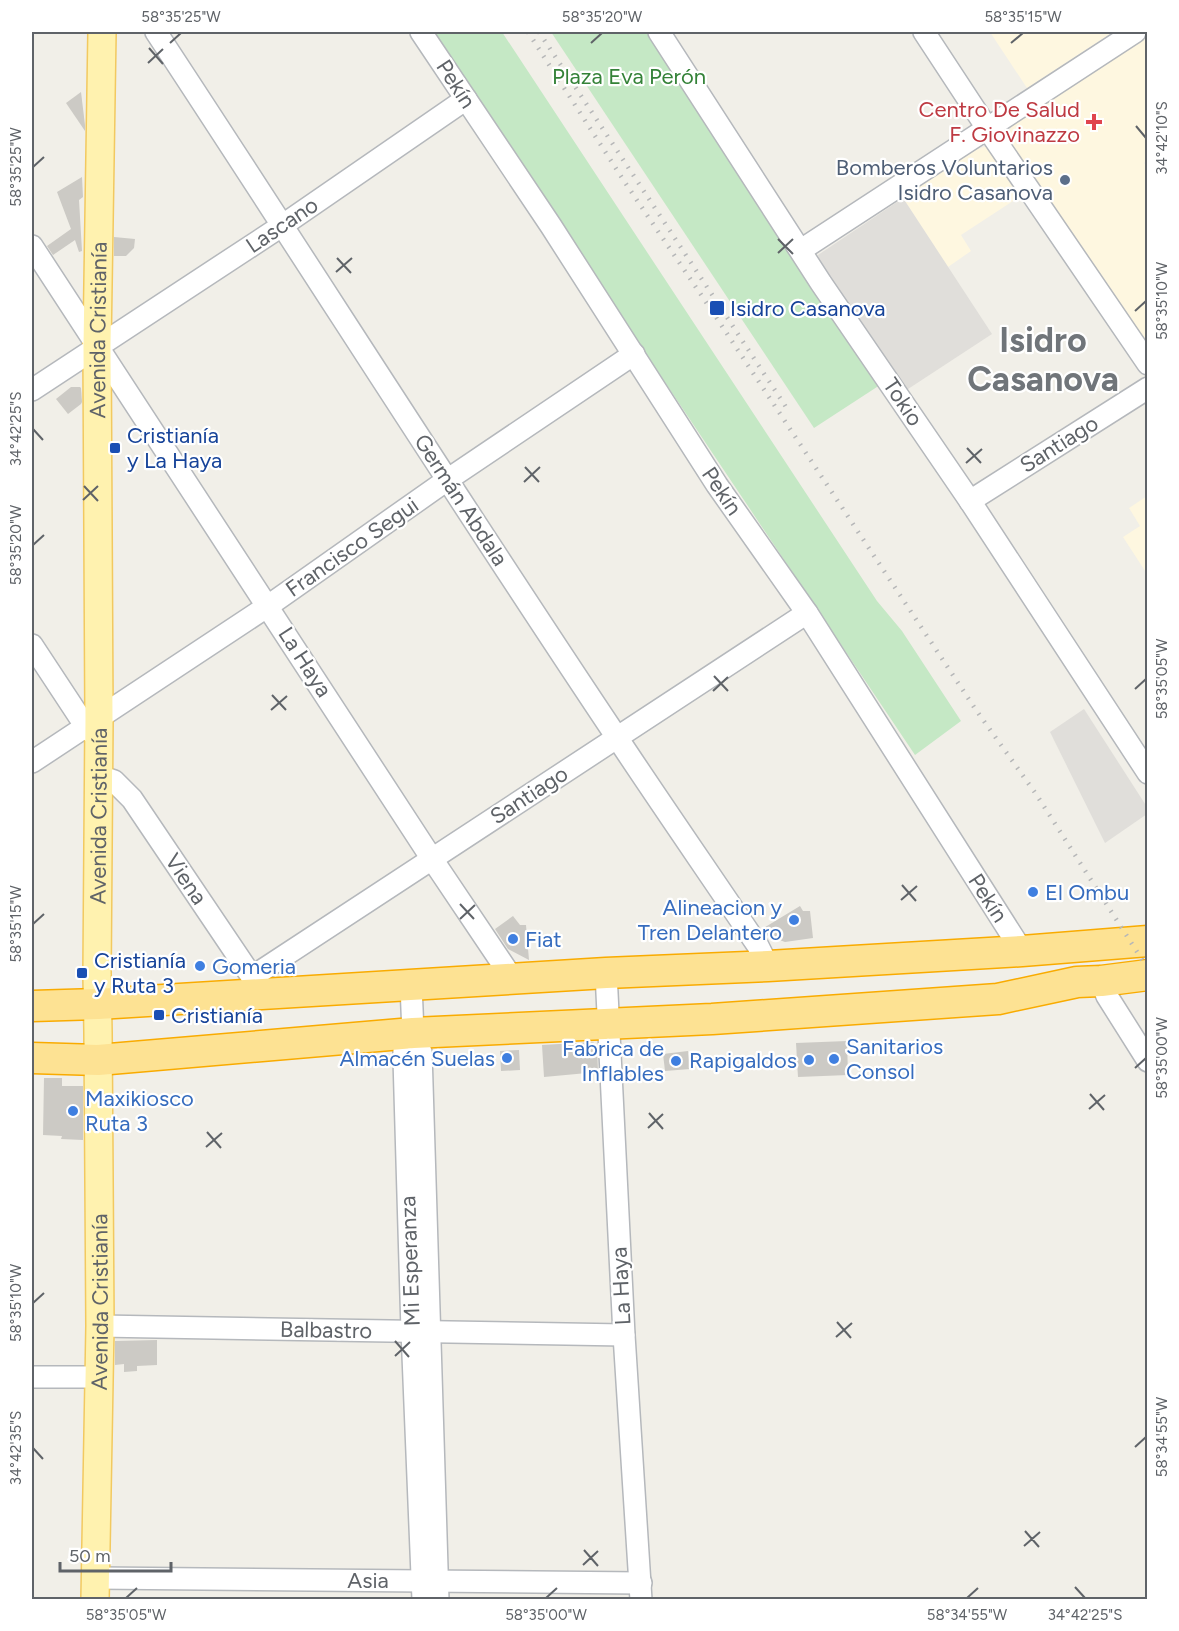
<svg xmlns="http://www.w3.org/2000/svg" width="1179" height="1631" font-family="Figtree,sans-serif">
<rect width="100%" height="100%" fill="#f1efe8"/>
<g fill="#fef7e0">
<polygon points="990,32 1113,32 1027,88"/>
<polygon points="1147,37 1148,160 1144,163 1148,167 1148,300 1145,302 1147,307 1147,353 1009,141 1008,132 1013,125"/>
<polygon points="984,147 992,147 1027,192 961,235 971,251 948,267 903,198 976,150"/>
<polygon points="1147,496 1147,574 1123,537 1140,526 1129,508"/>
</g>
<g fill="#e0deda">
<polygon points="903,198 992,334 905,391 819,261 818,255"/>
<polygon points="1084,709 1147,807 1147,814 1105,843 1050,732"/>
</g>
<g fill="#c5e8c5">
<polygon points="430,32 502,32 877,601 902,631 961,721 915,755"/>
<polygon points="551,32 650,32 880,385 814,428"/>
</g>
<g fill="#cccac5">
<polygon points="81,92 85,125 85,131 66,103"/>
<polygon points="82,177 83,197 79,200 82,251 79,252 75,240 53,255 47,246 71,229 57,192"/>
<polygon points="114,237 135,239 134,248 126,256 114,256"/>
<polygon points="71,387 80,387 81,388 82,402 81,404 68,414 56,399"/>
<polygon points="800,906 803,911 810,911 813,938 785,942 766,935 762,929"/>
<polygon points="513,916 520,925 526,925 529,960 508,949 495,929"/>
<polygon points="847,1041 848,1075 798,1077 796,1043"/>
<polygon points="593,1042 597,1046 598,1072 544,1077 542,1045"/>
<polygon points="519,1050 520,1070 501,1071 500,1051"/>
<polygon points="688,1051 690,1069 665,1071 663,1054"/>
<polygon points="44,1078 62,1078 62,1086 83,1086 83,1140 61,1139 62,1136 43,1135"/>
<polygon points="157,1340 157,1365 137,1366 137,1371 124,1372 124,1364 115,1365 115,1341"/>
</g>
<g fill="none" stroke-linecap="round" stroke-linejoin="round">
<g stroke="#b5b8bc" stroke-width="24">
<g id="minor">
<path d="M156 32C310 266 460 503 616 736 663 807 711 876 758 946L768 966"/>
<polyline points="421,32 551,226 717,485 807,613 1022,951"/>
<polyline points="659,32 821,283 970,501 1148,773"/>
<polyline points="924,32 987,128 1148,364"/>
<polyline points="32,246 432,859 512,978"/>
<polyline points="801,250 1135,32"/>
<polyline points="32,390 283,225 466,99"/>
<polyline points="970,501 1148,388"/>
<polyline points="32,645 86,727 96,736"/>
<polyline points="32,762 268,606 447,480 634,354"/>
<polyline points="99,776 114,781 132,799 252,977 255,989"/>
<polyline points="606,973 624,1335 641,1600"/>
<polyline points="252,977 807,613"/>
<polyline points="1101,981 1107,996 1148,1061"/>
<polyline points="411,985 413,1033 421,1052 438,1600"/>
<polyline points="413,1033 404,1050 404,1059 412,1331 423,1600"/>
<polyline points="100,1326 624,1335"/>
<polyline points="32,1377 99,1377"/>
<polyline points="96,1578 641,1583"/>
</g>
</g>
<g stroke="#f2c960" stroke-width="30">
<g id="major">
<path id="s1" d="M95 1600 100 1326 98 1032 97 975 99 718 97 347 102 32"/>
</g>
</g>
<g stroke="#f9ab00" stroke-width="33">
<g id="highway">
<polyline points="32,1006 98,1004 606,973 768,966 1022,951 1148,941"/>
<polyline points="32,1058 98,1060 413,1033 712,1019 998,999 1077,982 1101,981 1148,975"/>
</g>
</g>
<use href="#minor" stroke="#fff" stroke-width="21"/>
<use href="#major" stroke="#fff2af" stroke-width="27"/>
<use href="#highway" stroke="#fde293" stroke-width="30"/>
<g stroke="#b6b7b8" stroke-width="4.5" stroke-dasharray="1.5 8" stroke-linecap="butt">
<polyline points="528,32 624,181 712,311 976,710 1036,794 1148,969"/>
<polyline points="539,32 788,410"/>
</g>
</g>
<path fill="none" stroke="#5f6368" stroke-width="2" d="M170 43 181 33M591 43 602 33M1011 43 1023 33M149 48 163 64M148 63 163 49M1136 126 1146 138M33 167 44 157M778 239 793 254M778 253 793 239M337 258 351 273M336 272 352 258M1135 311 1146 301M33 429 43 440M967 448 981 463M966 463 982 449M525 467 539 482M524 482 540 467M84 486 98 501M83 500 98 486M33 545 44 535M714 676 728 691M1135 689 1146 679M713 691 728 677M272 695 286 710M271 710 287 696M902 885 916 901M901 900 917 886M460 904 474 919M460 919 475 905M33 924 44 914M1135 1068 1146 1058M1090 1094 1104 1110M1089 1109 1105 1095M649 1113 663 1129M648 1128 663 1114M207 1132 221 1148M206 1147 222 1133M33 1303 44 1293M837 1322 851 1338M836 1337 852 1323M395 1341 409 1357M395 1356 410 1342M1135 1447 1146 1437M33 1448 43 1459M1025 1531 1039 1547M1024 1546 1040 1532M584 1550 598 1566M583 1565 598 1551M1075 1587 1085 1598M126 1598 137 1588M546 1598 557 1588M967 1598 978 1588"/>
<path fill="#e0444e" stroke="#fff" stroke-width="2" d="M1091 113h6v6h6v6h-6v6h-6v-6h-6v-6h6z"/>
<circle fill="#5c6f8a" stroke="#fff" stroke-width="2" cx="1065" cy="180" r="6"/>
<g fill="#1a4fb4" stroke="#fff" stroke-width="2">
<rect x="709" y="300" width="16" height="16" rx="3"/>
<rect x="109" y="442" width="12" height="12" rx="3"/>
<rect x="76" y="967" width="12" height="12" rx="3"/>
<rect x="153" y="1009" width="12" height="12" rx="3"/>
</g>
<g fill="#3f7fe0" stroke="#fff" stroke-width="2">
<circle cx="1033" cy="892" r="6"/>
<circle cx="794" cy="920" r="6"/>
<circle cx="513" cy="939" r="6"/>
<circle cx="200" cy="966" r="6"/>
<circle cx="507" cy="1058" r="6"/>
<circle cx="834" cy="1059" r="6"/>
<circle cx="809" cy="1060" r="6"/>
<circle cx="676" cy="1061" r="6"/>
<circle cx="73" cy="1111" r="6"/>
</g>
<g text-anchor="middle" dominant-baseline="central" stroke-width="4.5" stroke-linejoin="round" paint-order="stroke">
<g font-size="22" fill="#348238" stroke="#fff">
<text x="629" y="76">Plaza Eva Perón</text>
</g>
<g font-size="22" fill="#5f6368" stroke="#fff">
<text transform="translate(456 84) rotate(57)">Pekín</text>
<text transform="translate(282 225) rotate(-34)">Lascano</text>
<text stroke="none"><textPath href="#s1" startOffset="1270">Avenida Cristianía</textPath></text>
<text transform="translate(903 402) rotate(56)">Tokio</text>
<text transform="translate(1059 444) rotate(-32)">Santiago</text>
<text transform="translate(722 491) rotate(56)">Pekín</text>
<text transform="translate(461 500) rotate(57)">Germán Abdala</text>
<text transform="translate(352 547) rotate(-35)">Francisco Segui</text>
<text transform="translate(305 662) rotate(57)">La Haya</text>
<text transform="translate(529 795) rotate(-33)">Santiago</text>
<text stroke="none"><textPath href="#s1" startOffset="784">Avenida Cristianía</textPath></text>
<text transform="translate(186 879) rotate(56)">Viena</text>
<text transform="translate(988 898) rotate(57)">Pekín</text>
<text transform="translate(410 1261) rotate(-92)">Mi Esperanza</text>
<text transform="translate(621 1286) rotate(-93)">La Haya</text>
<text stroke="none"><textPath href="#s1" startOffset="298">Avenida Cristianía</textPath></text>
<text transform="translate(326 1330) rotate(1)">Balbastro</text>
<text x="368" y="1580">Asia</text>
</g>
<g font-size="22" fill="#be3a42" stroke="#fff" text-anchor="end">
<text x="1080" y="109">Centro De Salud<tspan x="1080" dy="25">F. Giovinazzo</tspan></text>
</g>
<g font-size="22" fill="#4e5e75" stroke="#fff" text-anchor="end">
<text x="1053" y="167">Bomberos Voluntarios<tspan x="1053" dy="25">Isidro Casanova</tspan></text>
</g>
<g font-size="22" fill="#164399" stroke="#fff" text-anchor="start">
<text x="730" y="308">Isidro Casanova</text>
<text x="127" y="435">Cristianía<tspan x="127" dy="25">y La Haya</tspan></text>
<text x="94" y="960">Cristianía<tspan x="94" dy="25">y Ruta 3</tspan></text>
<text x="171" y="1015">Cristianía</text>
</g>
<g font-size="22" fill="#366cbe" stroke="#fff" text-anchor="start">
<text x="1045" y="892">El Ombu</text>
<text x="782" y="907" text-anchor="end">Alineacion y<tspan x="782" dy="25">Tren Delantero</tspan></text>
<text x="525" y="939">Fiat</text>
<text x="212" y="966">Gomeria</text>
<text x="846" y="1046">Sanitarios<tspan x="846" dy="25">Consol</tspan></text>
<text x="664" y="1048" text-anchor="end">Fabrica de<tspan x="664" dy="25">Inflables</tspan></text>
<text x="495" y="1058" text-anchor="end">Almacén Suelas</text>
<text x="797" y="1060" text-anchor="end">Rapigaldos</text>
<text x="85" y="1098">Maxikiosco<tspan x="85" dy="25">Ruta 3</tspan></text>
</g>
<g font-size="34" font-weight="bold" fill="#70757a" stroke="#fff">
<text x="1043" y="340">Isidro<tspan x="1043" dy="39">Casanova</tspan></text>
</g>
</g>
<rect width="1179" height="1631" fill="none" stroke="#ffffff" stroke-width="66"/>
<path d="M60 1562v9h111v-9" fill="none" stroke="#5f6368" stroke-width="3"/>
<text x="69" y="1562" font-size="18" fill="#5f6368" stroke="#ffffff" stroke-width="4.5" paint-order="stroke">50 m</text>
<rect x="33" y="33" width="1113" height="1565" fill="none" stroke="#5f6368" stroke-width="2"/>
<g font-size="15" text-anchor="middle" fill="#5f6368">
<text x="181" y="22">58°35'25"W</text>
<text x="602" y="22">58°35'20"W</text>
<text x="1023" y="22">58°35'15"W</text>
<text transform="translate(1162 138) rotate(-90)" y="5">34°42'10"S</text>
<text transform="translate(16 167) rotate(-90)" y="5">58°35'25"W</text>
<text transform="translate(1162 301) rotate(-90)" y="5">58°35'10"W</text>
<text transform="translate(16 429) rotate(-90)" y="5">34°42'25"S</text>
<text transform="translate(16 545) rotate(-90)" y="5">58°35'20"W</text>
<text transform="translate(1162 679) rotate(-90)" y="5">58°35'05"W</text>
<text transform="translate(16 924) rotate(-90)" y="5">58°35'15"W</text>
<text transform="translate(1162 1058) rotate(-90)" y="5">58°35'00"W</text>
<text transform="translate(16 1303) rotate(-90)" y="5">58°35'10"W</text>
<text transform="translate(1162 1437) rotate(-90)" y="5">58°34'55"W</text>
<text transform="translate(16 1448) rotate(-90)" y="5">34°42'35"S</text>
<text x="126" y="1620">58°35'05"W</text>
<text x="546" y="1620">58°35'00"W</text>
<text x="967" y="1620">58°34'55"W</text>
<text x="1085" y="1620">34°42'25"S</text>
</g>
</svg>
